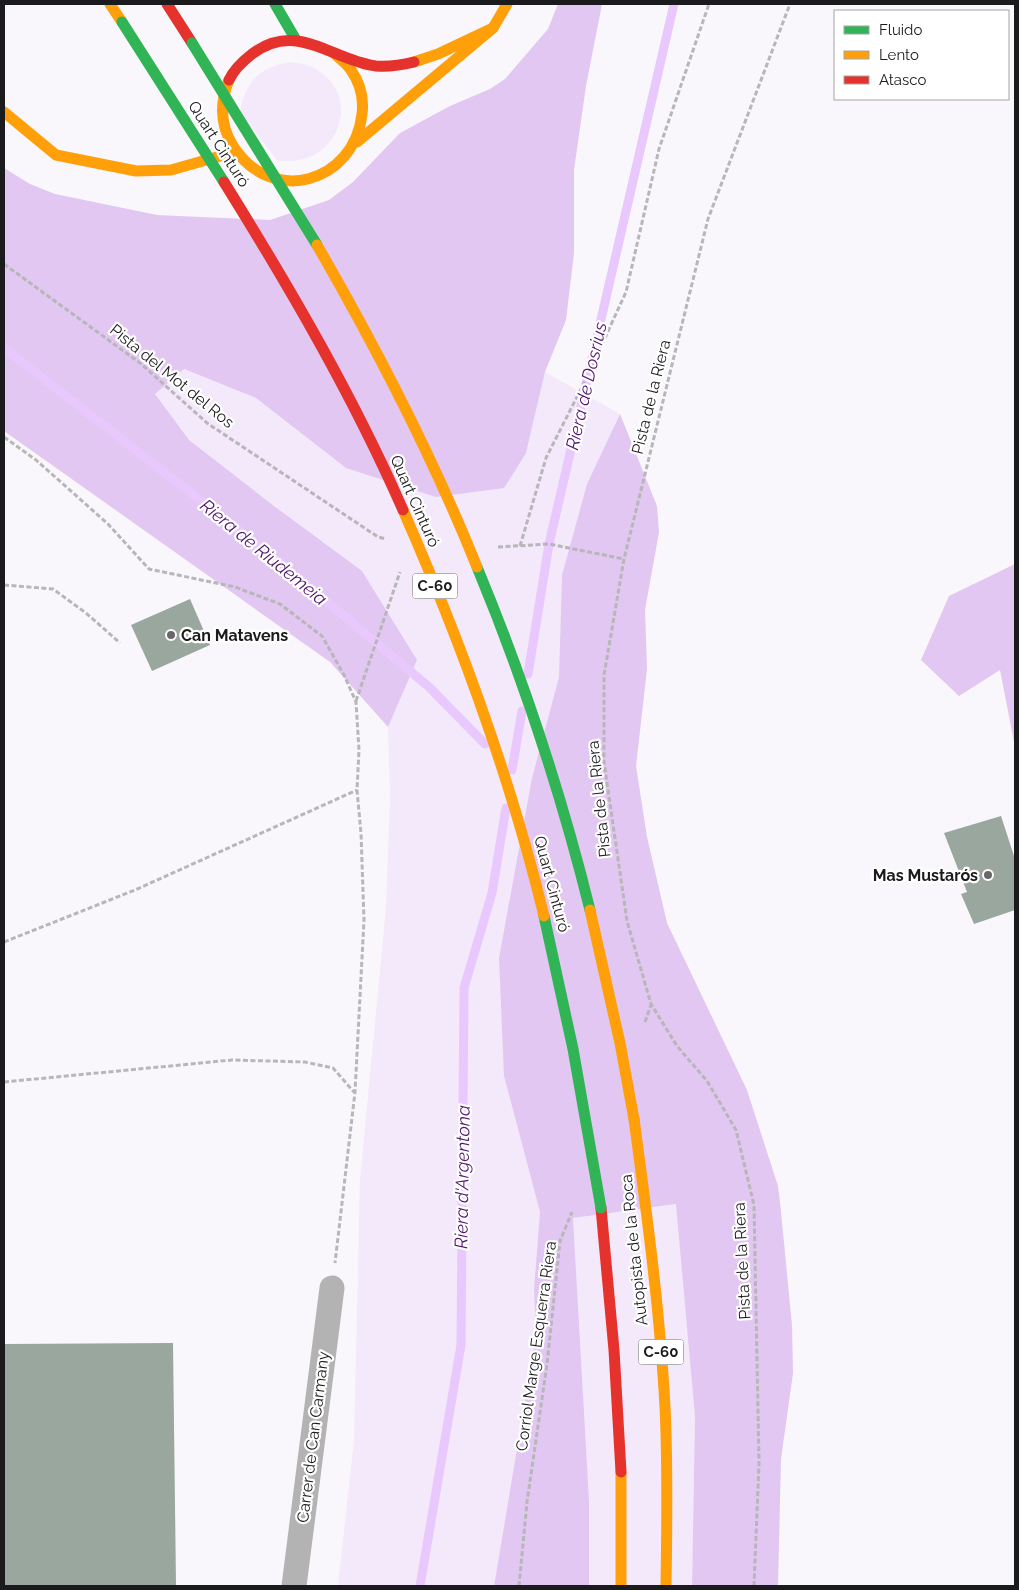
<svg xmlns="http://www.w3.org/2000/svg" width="1019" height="1590" font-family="Raleway,sans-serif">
<rect width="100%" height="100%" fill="#f9f7fb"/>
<g fill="#f3e9fa">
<path d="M290 62C297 63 306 64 312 67 366 93 339 171 277 160L240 113C245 82 258 68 290 62Z"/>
<polygon points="183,369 256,398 346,468 526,453 545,372 620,414 587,484 562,575 559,677 532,778 504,1076 540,1212 534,1289 536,1335 494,1586 338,1586 354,1440 360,1180 386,908 390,797 388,727 417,660 274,506 188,440 155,394"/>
<polygon points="677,1204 695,1417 692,1586 589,1586 589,1500 573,1218"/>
</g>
<g fill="#e1c7f1">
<polygon points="558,4 602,4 586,86 574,170 574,253 566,320 545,372 526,453 504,488 436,497 346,468 256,398 184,369 155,394 189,440 274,506 362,571 417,660 388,727 330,662 4,431 4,168 30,184 55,194 157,215 270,220 329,200 353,182 400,133 450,106 490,89 505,79 548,29"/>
<polygon points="620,414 657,506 659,532 645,610 647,669 636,766 647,837 667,923 747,1090 778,1186 780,1202 792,1325 793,1373 781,1459 778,1586 692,1586 695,1417 676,1204 573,1218 589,1500 589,1586 494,1586 536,1335 534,1289 540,1212 504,1076 499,958 532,778 559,677 562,575 587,484"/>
<polygon points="1015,564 1015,747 1000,670 959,696 921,660 949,596"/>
</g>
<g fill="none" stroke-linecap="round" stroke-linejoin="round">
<g stroke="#e9c8fd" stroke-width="9">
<polyline points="4,348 276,559 429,687 485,744"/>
<polyline points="528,674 549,544 674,4"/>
<polyline points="512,770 522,711"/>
<polyline points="420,1586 461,1345 464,988 492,893 506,808"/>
</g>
</g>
<g fill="#9aa79e">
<polygon points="190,599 210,645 152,671 131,625"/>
<polygon points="1001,816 1015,859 1015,910 974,924 961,894 967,892 944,833"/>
<polygon points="173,1343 176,1586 4,1586 4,1344"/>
</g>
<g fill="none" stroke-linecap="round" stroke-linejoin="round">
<g stroke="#b7b6b8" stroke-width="3" stroke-dasharray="5 2.5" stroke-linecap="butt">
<polyline points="4,264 140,363 207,423 378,537 386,539"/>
<polyline points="4,437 36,460 108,524 149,569 235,587 280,604 322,636 344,675 356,702 359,750 357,790 361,833 364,920 355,1092 335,1263"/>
<polyline points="520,546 546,458 586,379 626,292 659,149 709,4"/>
<polyline points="498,547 549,544 624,559"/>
<polyline points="4,585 53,589 86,613 120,643"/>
<polyline points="356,701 400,572"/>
<polyline points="4,942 135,890 357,790"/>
<polyline points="645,1022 651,1005"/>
<polyline points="4,1082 232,1060 305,1062 333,1068 354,1092"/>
<polyline points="519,1586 527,1502 547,1364 560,1241 572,1212"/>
<polyline points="754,1586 759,1463 754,1205 736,1130 707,1081 677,1046 651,1004 627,921 604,762 604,675 624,559 708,219 790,4"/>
</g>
<polyline stroke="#b4b3b4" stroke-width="25" points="294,1586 332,1288"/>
<polyline stroke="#30b455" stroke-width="11" points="275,4 296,40"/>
<g stroke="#ff9f0a" stroke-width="11">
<polyline points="110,4 122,22"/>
<polyline points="414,62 438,54 493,28"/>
<path d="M229 80C220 102 220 125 233 146 271 206 354 184 362 114 364 99 360 83 351 70 347 64 340 59 335 54"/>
<polyline points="4,112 56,155 136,171 171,170 231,153"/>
<polyline points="357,142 493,28 507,4"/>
<path d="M634 1119C647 1215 660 1311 665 1407 668 1467 667 1526 666 1586"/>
<polyline points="621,1586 621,1472"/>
</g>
<g stroke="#e5322d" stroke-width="11">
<polyline points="167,4 192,43"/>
<path d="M229 80C234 69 243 61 252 54 297 20 331 60 376 66 388 67 402 65 414 62"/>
<polyline points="601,1208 614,1350 621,1472"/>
</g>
<g stroke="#30b455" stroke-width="11">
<polyline points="122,22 224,182"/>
<polyline points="192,43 317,245"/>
<path d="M477 567C523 678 561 793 590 910"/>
<polyline points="544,916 573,1049 601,1208"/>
</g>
<g stroke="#ff9f0a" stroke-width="11">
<path d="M317 245C377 349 432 455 477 567"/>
<path d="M403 510C461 642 510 776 544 916"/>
<polyline points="590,910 620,1043 634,1119"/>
</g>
<path stroke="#e5322d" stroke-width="11" d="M224 182C290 288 353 396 403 510"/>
</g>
<g fill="#69676a" stroke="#fff" stroke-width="2">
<circle cx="171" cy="635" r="5"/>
<circle cx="988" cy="875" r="5"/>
</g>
<g text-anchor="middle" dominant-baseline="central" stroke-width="4.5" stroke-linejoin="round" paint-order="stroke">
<g fill="#fff" stroke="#5f5f60" stroke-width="1">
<rect x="412.5" y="573.5" width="45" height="25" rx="4"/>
<rect x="638.5" y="1339.5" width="45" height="25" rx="4"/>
</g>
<g font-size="15" font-weight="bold" fill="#1b1a1c">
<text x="435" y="586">C-60</text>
<text x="661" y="1352">C-60</text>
</g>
<g font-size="16" fill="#1b1a1c" stroke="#fff">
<text transform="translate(219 144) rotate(57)">Quart Cinturó</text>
<text transform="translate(172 376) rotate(39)">Pista del Mot del Ros</text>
<text transform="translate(651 397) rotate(-76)">Pista de la Riera</text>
<text transform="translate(415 501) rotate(66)">Quart Cinturó</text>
<text transform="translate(599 799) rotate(-96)">Pista de la Riera</text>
<text transform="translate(552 884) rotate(75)">Quart Cinturó</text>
<text transform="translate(634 1250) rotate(-96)">Autopista de la Roca</text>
<text transform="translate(742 1261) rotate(-93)">Pista de la Riera</text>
<text transform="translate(536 1346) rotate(-82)">Corriol Marge Esquerra Riera</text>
<text transform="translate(313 1437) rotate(-83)">Carrer de Can Carmany</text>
</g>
<g font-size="16" font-weight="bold" fill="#1b1a1c" stroke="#fff" text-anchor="start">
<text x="181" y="635">Can Matavens</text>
<text x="978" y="875" text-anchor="end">Mas Mustarós</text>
</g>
<g font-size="18" font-style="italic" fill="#51176c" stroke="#fff">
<text transform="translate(586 386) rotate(-77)">Riera de Dosrius</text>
<text transform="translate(264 552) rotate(39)">Riera de Riudemeia</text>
<text transform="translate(462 1177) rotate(-89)">Riera d'Argentona</text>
</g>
</g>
<rect width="1019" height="1590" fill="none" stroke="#1b1a1c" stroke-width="10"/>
<rect x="834" y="10" width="175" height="90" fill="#ffffff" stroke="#a4a3a4"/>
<rect x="844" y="26" width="25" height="8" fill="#30b455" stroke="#a4a3a4"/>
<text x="879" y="35" font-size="15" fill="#1b1a1c">Fluido</text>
<rect x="844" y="51" width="25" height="8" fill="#ff9f0a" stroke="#a4a3a4"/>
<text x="879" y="60" font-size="15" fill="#1b1a1c">Lento</text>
<rect x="844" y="76" width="25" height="8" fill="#e5322d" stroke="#a4a3a4"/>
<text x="879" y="85" font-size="15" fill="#1b1a1c">Atasco</text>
</svg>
